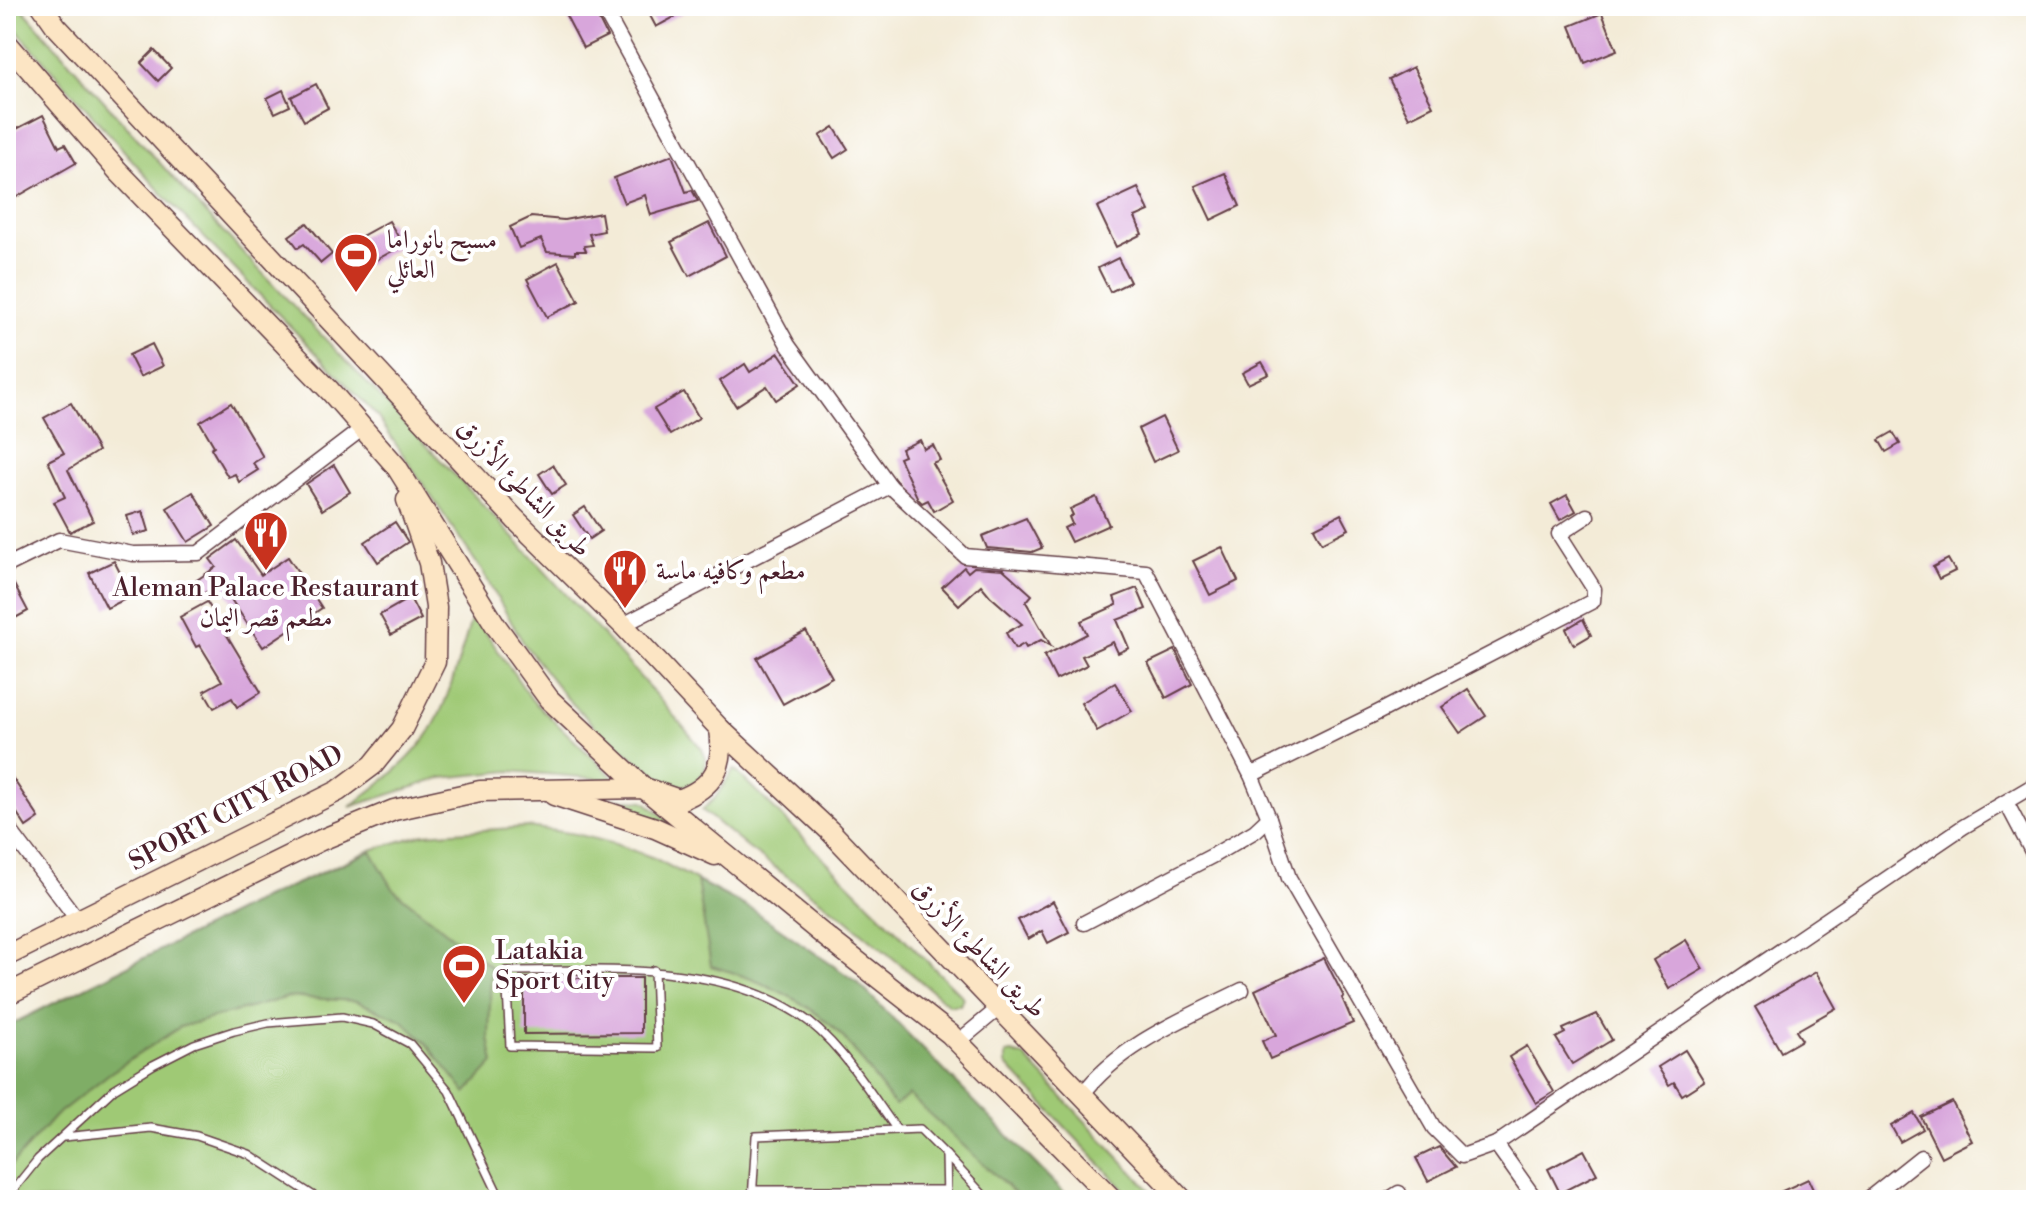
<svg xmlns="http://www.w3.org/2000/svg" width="2042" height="1206" font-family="'Libre Bodoni',Amiri,serif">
<rect width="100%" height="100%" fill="#fff"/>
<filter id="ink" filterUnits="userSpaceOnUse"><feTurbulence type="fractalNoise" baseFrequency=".0125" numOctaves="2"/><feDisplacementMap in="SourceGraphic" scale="16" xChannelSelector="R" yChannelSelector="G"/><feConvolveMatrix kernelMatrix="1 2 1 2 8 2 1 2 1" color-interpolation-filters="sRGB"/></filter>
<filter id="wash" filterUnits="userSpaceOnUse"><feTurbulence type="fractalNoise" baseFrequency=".006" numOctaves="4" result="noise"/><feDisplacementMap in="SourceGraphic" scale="32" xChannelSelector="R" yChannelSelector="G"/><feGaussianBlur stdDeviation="1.8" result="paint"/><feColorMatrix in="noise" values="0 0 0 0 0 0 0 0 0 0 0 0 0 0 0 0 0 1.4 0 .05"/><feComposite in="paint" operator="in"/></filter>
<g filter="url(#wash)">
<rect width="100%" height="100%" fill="#f3ebd7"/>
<g fill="#9fc975" stroke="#747450" stroke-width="2">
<path d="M6 6H20C85 80 150 154 218 226 380 399 549 567 702 749L706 758 705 770 696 782 685 786 670 785 604 736 564 695 524 644 482 571 376 415 166 198 19 33 6 17Z"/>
<path d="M473 614 532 700 616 780 510 771 442 778 350 807C379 784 411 762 431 730 449 702 462 647 473 614Z"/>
<polygon points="734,769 961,995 963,998 960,1005 949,1005 845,918 748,848 702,810 715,798"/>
<polygon points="588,797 644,801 676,826"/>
<polygon points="528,827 576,834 615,844 654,858 753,910 858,983 1071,1200 6,1200 6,1027 262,899 371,850 424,834"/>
<polygon points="1012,1053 1025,1057 1159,1200 1134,1200 1006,1064 1006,1054"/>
</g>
<g fill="#7fad66" stroke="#646648" stroke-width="2">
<polygon points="371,851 394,890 491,967 489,1038 494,1063 466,1093 427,1044 402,1020 356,1001 289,997 180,1027 110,1073 55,1116 6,1171 6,1027 262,899"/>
<path d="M697 881 753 910 858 983 1071 1200H1022L909 1095 895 1106C877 1083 861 1057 842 1036 807 999 759 979 711 966Z"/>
</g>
<g id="blocks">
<g fill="#d8a6db">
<polygon points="561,6 592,6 607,36 583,48"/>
<polygon points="645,6 695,6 656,27"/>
<polygon points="1602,13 1617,50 1585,63 1570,26"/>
<polygon points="154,50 171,68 158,81 141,63"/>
<polygon points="1413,67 1433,106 1409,118 1389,79"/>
<polygon points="316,84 328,108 304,121 291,97"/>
<polygon points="283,90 290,106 275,113 267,98"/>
<polygon points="43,115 59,147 65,144 76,163 6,203 6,152 14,147 7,134"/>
<polygon points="834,127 848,149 834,158 820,136"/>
<polygon points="672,155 686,192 692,190 698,201 651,215 645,195 624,203 614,178"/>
<polygon points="1225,173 1240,206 1211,220 1195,186"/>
<polygon points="1138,188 1149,211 1135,217 1142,234 1116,247 1097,207"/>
<polygon points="601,213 604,231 589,234 593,245 584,246 586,251 575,251 575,254 547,252 541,239 519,248 510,227 531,217 564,220"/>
<polygon points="389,221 403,245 367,265 353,241"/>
<polygon points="307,223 332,254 321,263 304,244 298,248 289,236"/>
<polygon points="709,223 726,256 689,276 671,242"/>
<polygon points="1118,258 1130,282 1110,292 1098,268"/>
<polygon points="558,262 579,301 547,317 527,279"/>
<polygon points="152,344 163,366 140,377 129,355"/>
<polygon points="779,353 800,384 776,400 767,386 736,406 720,381 745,364 750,372"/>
<polygon points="1262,362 1269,374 1248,384 1242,373"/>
<polygon points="684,392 699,418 670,435 654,409"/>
<polygon points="71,403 98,451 68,470 93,521 70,532 54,502 65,497 48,461 64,453 44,418"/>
<polygon points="231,403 263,457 253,463 258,470 239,482 235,474 228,477 211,448 214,446 200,422"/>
<polygon points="1162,417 1178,450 1153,462 1138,429"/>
<polygon points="1893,432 1900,444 1886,452 1879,440"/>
<polygon points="920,440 924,449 933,445 940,460 932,463 953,500 934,511 928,500 922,503 918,499 899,458 904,456 901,449"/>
<polygon points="334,465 350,492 322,510 306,484"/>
<polygon points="553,465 566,485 552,494 539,474"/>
<polygon points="193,492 214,526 188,542 167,508"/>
<polygon points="1567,495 1576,511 1560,520 1551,504"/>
<polygon points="1096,497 1109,525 1071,542 1064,528 1072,524 1069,517 1073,515 1070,509"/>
<polygon points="585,507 601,531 589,539 573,515"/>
<polygon points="143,511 149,531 133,535 127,516"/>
<polygon points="1341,514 1349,529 1322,543 1314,528"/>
<polygon points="1026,518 1042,548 1032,552 987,548 982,536"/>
<polygon points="395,522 408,542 378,562 365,542"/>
<polygon points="236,540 261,575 288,557 322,608 263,647 220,583 203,594 194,582 216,567 210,559"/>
<polygon points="1222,547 1238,581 1210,595 1193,561"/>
<polygon points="1948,559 1955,571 1939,579 1933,567"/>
<polygon points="114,561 132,596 107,608 89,573"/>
<polygon points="629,565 644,583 632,594 616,576"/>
<polygon points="964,567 968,572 974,567 1003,569 1032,595 1026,602 1051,646 1041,640 1026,648 1024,644 1015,649 1006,633 1022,624 990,596 981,585 959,605 942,587"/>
<polygon points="9,575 28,611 6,623 6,576"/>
<polygon points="1137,588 1146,609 1117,620 1129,648 1118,653 1113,642 1082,656 1087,665 1056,680 1044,656 1087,634 1081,621 1117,605 1114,597"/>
<polygon points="410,598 421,619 391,635 380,615"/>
<polygon points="207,602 261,692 237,707 232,698 214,708 204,691 222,681 200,645 196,647 180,617"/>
<polygon points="1583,619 1591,635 1574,645 1566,629"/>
<polygon points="806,631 832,677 783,704 757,658"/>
<polygon points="1175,650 1192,684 1166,698 1148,663"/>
<polygon points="1115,683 1132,711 1097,731 1081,703"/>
<polygon points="1468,689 1486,716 1460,733 1442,707"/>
<polygon points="6,768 39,818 26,827 6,796"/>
<polygon points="1053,901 1069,932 1048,943 1042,931 1028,939 1018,920"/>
<polygon points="1686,940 1703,969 1669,989 1653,960"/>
<polygon points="1324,958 1344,997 1342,998 1353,1023 1270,1059 1262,1041 1276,1035 1255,990"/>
<polygon points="1816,972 1836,1008 1796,1031 1802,1040 1781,1052 1755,1007"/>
<polygon points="524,978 641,978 641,1033 524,1034"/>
<polygon points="1597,1014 1612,1040 1572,1064 1556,1038 1565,1033 1563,1029"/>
<polygon points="1527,1046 1554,1092 1536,1103 1509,1057"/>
<polygon points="1685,1050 1704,1081 1682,1095 1674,1082 1669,1085 1658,1067"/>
<polygon points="1952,1102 1972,1141 1941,1157 1921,1117"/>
<polygon points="1914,1113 1923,1129 1900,1142 1891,1126"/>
<polygon points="1439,1147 1456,1167 1428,1181 1416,1158"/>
<polygon points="1584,1150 1597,1174 1560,1193 1548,1169"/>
<polygon points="1808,1179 1818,1200 1763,1200"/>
</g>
</g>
</g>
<g filter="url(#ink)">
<use href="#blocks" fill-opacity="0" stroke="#633e45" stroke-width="2"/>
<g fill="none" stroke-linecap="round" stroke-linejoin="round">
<g stroke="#633e45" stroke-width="10">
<g id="lane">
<path d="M654 970 657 1048 510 1046 506 971C603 971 712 960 798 1014 838 1039 870 1093 897 1130"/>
<polyline points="64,1137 151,1128 197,1136 249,1154 320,1200"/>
<polyline points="753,1190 947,1190"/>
<polyline points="6,1199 38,1159 114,1089 153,1065 194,1044 234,1031 268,1023 342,1017 373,1024 410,1044 449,1091 501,1200"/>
<polyline points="752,1200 756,1136 920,1129 946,1155"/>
<polyline points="947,1200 946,1155 988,1200"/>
</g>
</g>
<g stroke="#633e45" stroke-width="17">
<g id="street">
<polyline points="602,6 788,345 890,486 965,556 1146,572 1251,775 1269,818 1289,878 1434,1128 1462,1156 1496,1144 1963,827 2036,784"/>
<polyline points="6,566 59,540 133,554 199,553 363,428"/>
<polyline points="623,625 890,486"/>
<polyline points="1251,775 1379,712 1593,601 1594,589 1559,534 1587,516"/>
<polyline points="2006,802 2036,859"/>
<polyline points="6,825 77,919"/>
<polyline points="1084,923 1214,855 1255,831 1269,818"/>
<polyline points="958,1042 999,1008"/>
<path d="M1082 1095C1120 1044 1186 1018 1242 990"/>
<polyline points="1496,1144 1536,1200"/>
<polyline points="1388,1200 1399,1193"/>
<polyline points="1867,1200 1921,1157"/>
</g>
</g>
<g stroke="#633e45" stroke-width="23">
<g id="secondary">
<polyline points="42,6 56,26 515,519 623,625 720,729 829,830 1183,1200"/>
<polyline points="6,42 117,170 330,391 396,466 496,626 549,699 644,788 825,936 950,1034 1113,1200"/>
<polyline points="554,795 655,828 715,855"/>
<polyline points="6,956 338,791 373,765 402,729 435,662 436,607 429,563 407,500"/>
<path d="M6 995 321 840 394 810 480 791 644 788 679 800C714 787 725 766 720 729"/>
</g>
</g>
<use href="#lane" stroke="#fff" stroke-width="7"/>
<use href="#street" stroke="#fff" stroke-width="14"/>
<use href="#secondary" stroke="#fce5c4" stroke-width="20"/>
</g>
</g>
<defs>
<g id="stadium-pin" transform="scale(2.3)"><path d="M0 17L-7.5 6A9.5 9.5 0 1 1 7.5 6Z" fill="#c8321e" stroke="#fff"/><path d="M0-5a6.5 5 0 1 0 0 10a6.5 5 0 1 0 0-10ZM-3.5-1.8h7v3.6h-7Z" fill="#fff"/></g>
<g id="restaurant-pin" transform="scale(2.3)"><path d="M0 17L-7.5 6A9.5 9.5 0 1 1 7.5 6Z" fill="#c8321e" stroke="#fff"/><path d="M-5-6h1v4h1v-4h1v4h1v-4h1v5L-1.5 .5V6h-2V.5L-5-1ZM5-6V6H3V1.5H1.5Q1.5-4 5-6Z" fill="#fff"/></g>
</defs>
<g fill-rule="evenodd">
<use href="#stadium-pin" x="356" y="255"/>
<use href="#restaurant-pin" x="266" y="533"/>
<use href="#restaurant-pin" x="625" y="571"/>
<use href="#stadium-pin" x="464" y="966"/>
</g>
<g text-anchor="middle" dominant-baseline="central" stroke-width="8" stroke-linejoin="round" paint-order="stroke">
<g font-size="26" fill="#4a1f2b" stroke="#fff" text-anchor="start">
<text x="387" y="240">مسبح بانوراما<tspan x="387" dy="30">العائلي</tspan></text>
<text x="656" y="571">مطعم وكافيه ماسة</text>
<text x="266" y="588" text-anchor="middle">Aleman Palace Restaurant<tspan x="266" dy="30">مطعم قصر اليمان</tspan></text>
<text x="495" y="951">Latakia<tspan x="495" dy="30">Sport City</tspan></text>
</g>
<g font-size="26" fill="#4a1f2b" stroke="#fff">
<text transform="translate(524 488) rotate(46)">طريق الشاطئ الأزرق</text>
<text transform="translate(236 808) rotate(-28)">SPORT CITY ROAD</text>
<text transform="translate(979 949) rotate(46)">طريق الشاطئ الأزرق</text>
</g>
</g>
<rect width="2042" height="1206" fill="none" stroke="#fff" stroke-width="32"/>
</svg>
